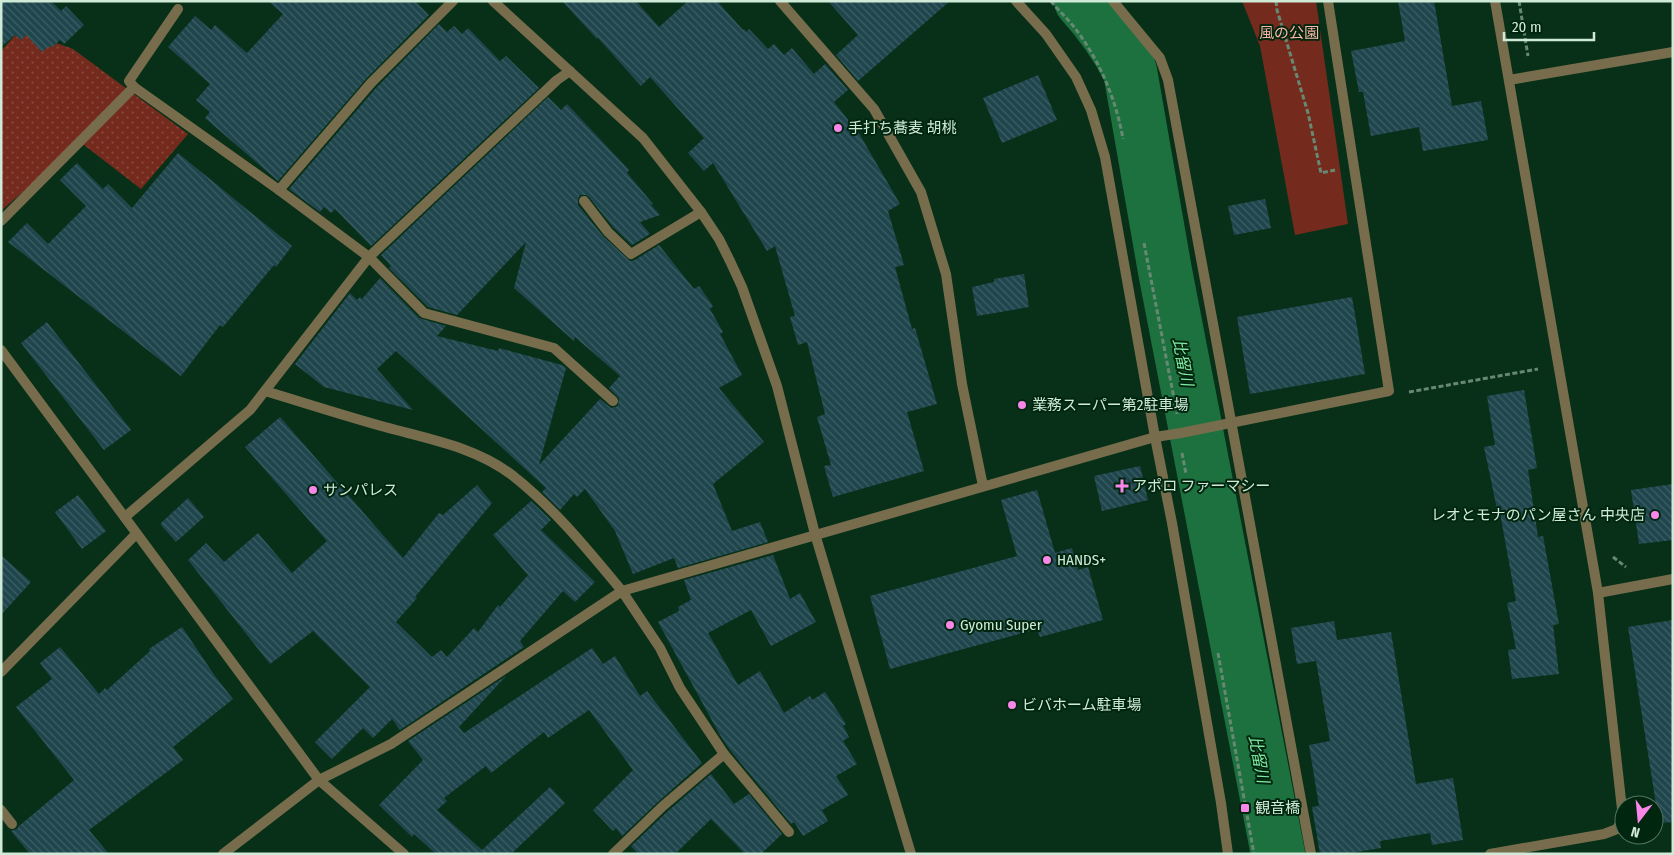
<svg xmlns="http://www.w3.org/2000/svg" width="1674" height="855" font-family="'Fira Sans Condensed','Noto Sans JP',sans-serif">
<defs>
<pattern id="grass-dots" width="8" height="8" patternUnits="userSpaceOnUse" patternTransform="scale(1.25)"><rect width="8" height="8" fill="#742b1d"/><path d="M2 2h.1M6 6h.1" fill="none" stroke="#874a3d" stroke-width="1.8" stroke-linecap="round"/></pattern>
<pattern id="building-back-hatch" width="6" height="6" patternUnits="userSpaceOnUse" patternTransform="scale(1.25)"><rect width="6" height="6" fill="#1f454d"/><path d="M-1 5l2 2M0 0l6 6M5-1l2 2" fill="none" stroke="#3e6066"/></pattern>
</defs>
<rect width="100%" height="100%" fill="#083018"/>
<polygon fill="url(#grass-dots)" points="20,30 73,49 188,134 141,189 80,142 1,211 1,51"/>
<polygon fill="#742b1d" points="1242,1 1316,1 1348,224 1295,235 1260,46"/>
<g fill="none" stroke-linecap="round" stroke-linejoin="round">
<path stroke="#1d713f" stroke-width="54" d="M1081 1C1102 24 1116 44 1130 71L1165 271 1278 854"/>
</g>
<g fill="url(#building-back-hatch)">
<polygon points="1,1 51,1 61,11 66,6 84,25 64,44 60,40 51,48 49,46 42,52 26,35 21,40 15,35 1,47"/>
<polygon points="268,1 415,1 429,15 366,79 278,181 205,118 210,112 196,100 210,84 168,47 195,16 211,30 215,25 247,53 283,14"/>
<polygon points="562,1 636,1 659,27 688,1 717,1 743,30 744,29 746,32 749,29 768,49 774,44 784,55 792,48 814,74 825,64 848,90 834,102 860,135 900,204 888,211 904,265 895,267 912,329 915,328 937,404 907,412 924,471 833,497 824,466 831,465 817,417 825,414 807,342 798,345 790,317 795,316 775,246 767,251 713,163 704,171 688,153 704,138 650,77 641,86 598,38 597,39"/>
<polygon points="828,1 950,1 858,81 836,55 858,35"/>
<polygon points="1398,1 1434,1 1452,106 1481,101 1488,140 1423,151 1419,127 1371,136 1363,92 1359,92 1351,51 1405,41"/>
<polygon points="439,24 447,32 454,26 462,34 468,28 500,61 506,56 539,88 371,246 335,209 331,213 324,207 320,212 289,189 376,88"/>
<polygon points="1038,75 1057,120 1002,143 983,98"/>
<polygon points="548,97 561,110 567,104 629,170 627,173 653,204 651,205 660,215 640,222 650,234 632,245 613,227 589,197 586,195 580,195 578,199 578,205 603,236 630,261 635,260 659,245 694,289 699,286 713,306 710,309 723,332 720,334 742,375 719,388 764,442 713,484 732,531 760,522 768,542 678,568 674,558 633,574 615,531 585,489 577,497 574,494 560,510 542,492 546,488 396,351 377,369 413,410 324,387 295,364 350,293 357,300 360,297 362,299 380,278 419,318 446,326 437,336 498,351 499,348 562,365 566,368 539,465 600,399 611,408 618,406 619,398 609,388 620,376 575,337 574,341 514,288 526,242 457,315 428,307 389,268 391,266 381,255"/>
<polygon points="178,153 292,246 276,267 274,265 223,327 220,325 181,376 8,242 27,223 48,244 86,206 60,180 77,163 103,189 108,184 132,208"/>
<polygon points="1265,199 1271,228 1234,235 1228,206"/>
<polygon points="1024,274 1029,307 977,316 972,287 994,282 994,279"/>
<polygon points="1352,297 1365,374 1250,394 1237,317"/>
<polygon points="47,322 131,430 104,450 21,343"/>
<polygon points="1524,390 1537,468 1528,470 1538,537 1543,536 1559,624 1553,625 1559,674 1512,679 1508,650 1516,649 1507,603 1516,601 1500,513 1498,514 1484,447 1495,445 1487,396"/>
<polygon points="280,417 403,558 439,513 443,515 477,485 492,503 415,597 417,598 396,622 432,657 441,650 447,657 474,628 478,632 498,605 500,607 528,575 493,535 531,501 551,520 541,530 595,582 575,602 563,591 520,641 524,647 400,730 392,719 373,738 363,728 332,759 315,742 370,687 313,631 270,664 188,560 206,543 224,562 258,533 292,573 327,541 245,447"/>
<polygon points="1140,466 1148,500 1102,511 1094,476"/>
<polygon points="1673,484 1673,540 1639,544 1631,490"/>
<polygon points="1037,490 1055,553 1072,548 1078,570 1088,567 1103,620 1040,637 1037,629 890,669 870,596 1017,556 1001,500"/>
<polygon points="78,495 106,531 82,549 55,512"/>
<polygon points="188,498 204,517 176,542 161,525 161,523"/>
<polygon points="1,555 31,582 1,615"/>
<polygon points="773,555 790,599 800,593 816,622 771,646 751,610 708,633 738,685 760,671 784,713 810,696 812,700 825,692 846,724 843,726 849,737 843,741 857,764 836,776 848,795 822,810 828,821 803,836 794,822 791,824 730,750 720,735 658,622 679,611 678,607 691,600 684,580"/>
<polygon points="1673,620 1673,822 1659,823 1628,627"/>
<polygon points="1334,621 1337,640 1391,632 1416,784 1453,778 1463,840 1432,845 1430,833 1380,841 1381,848 1345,854 1320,854 1312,807 1319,806 1309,745 1330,741 1316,661 1297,664 1291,628"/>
<polygon points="182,627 215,676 233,699 173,747 183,760 89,830 109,854 30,854 11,831 17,829 19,826 74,780 16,707 52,679 40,663 60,647 99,694 105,688 107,690 150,651 149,649"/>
<polygon points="592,648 603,664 615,656 640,696 647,691 702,763 659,801 622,836 616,828 613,831 593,810 633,770 589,710 548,738 544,732 491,773 486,766 444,798 447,801 437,810 482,850 550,787 565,803 511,854 436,854 414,834 412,837 379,805 423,760 408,741 506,676 459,727 464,733"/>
<polygon points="711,774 734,804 749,794 782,834 761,854 745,854 711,819 675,854 638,854 631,846 668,811"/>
</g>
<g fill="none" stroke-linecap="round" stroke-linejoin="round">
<g stroke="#678973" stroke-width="3" stroke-dasharray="5 2.5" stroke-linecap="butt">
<path d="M1051 1C1058 10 1067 18 1074 27 1099 59 1116 99 1123 139"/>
<polyline points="1276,1 1277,10 1308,113 1321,173 1335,170"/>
<polyline points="1519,1 1528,56"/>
<polyline points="1144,243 1177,414"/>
<polyline points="1409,392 1538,369"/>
<polyline points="1182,453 1186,474"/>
<polyline points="1613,557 1626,567"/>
<polyline points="1218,653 1254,854"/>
</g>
<g stroke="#776d4c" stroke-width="10">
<polyline points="1,221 134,87"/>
<polyline points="622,591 660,648 680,688 724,754"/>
</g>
<g stroke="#776d4c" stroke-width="10">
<polyline points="780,1 874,109 921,192 946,274 962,384 983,486"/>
<polyline points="1016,1 1046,34 1076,77 1091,110 1105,157 1155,437 1172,523 1221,803 1228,854"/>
<polyline points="1113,1 1160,58 1168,80 1311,854"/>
<polyline points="178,9 129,81 134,87 279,190 369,257 424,313 554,348 613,401"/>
<polyline points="1509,80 1673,52"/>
<polyline points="279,190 371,83 453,1"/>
<polyline points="584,201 608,232 631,254 701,212"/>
<polyline points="1,350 319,780 404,854"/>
<path d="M265 391C305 403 345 416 385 427 429 439 475 447 512 475 555 509 588 550 622 591"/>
<polyline points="125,517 250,410 369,257 557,80 570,71"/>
<polyline points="1598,593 1673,579"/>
<polyline points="1,672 136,534"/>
<polyline points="1,810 12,824"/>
<polyline points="223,854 319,780 391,744 622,591 1155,437 1181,433 1389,391 1328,1"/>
<polyline points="613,854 663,806 724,754 789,832"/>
<polyline points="1490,854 1604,834 1617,829 1623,818 1598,593 1495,1"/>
</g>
<polyline stroke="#776d4c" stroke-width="10" points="493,1 643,138 701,212 719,239 730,261 742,287 777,386 815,534 911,854"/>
</g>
<g fill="#f987e9" stroke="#00260f" stroke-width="2">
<circle cx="838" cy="128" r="5"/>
<circle cx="1022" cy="405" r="5"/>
<path d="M1119.5 478.5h5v5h5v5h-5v5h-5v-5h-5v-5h5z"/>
<circle cx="313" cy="490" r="5"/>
<circle cx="1655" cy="515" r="5"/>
<circle cx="1047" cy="560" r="5"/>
<circle cx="950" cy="625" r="5"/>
<circle cx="1012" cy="705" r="5"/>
<rect x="1240" y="803" width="10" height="10" rx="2.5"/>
</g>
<g text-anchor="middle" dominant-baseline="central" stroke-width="4" stroke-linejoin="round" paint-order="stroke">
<g font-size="15" fill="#fcb6a7" stroke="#00260f">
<text x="1289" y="33">風の公園</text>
</g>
<g font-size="15" fill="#cfead6" stroke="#00260f" text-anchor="start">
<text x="848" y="128">手打ち蕎麦 胡桃</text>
<text x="1032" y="405">業務スーパー第2駐車場</text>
<text x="1132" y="486">アポロ ファーマシー</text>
<text x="323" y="490">サンパレス</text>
<text x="1645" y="515" text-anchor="end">レオとモナのパン屋さん 中央店</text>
<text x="1057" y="560">HANDS+</text>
<text x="960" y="625">Gyomu Super</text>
<text x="1022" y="705">ビバホーム駐車場</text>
<text x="1255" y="808">観音橋</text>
</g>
<g font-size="16" font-style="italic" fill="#81eba3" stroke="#00260f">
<text transform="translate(1183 362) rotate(79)">比留川</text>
<text transform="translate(1259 759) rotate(79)">比留川</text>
</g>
</g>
<rect width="1674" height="855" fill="none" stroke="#cfead6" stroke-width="5"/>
<g transform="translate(1639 820) rotate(196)"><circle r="24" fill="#00260f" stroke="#53745f"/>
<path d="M0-4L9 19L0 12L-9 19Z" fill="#f987e9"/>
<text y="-8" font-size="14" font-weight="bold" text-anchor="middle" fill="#cfead6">N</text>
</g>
<path d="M1504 32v8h90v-8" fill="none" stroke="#cfead6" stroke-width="2.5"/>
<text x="1512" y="32" font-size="15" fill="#cfead6" stroke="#00260f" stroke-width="4" paint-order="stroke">20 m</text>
</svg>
